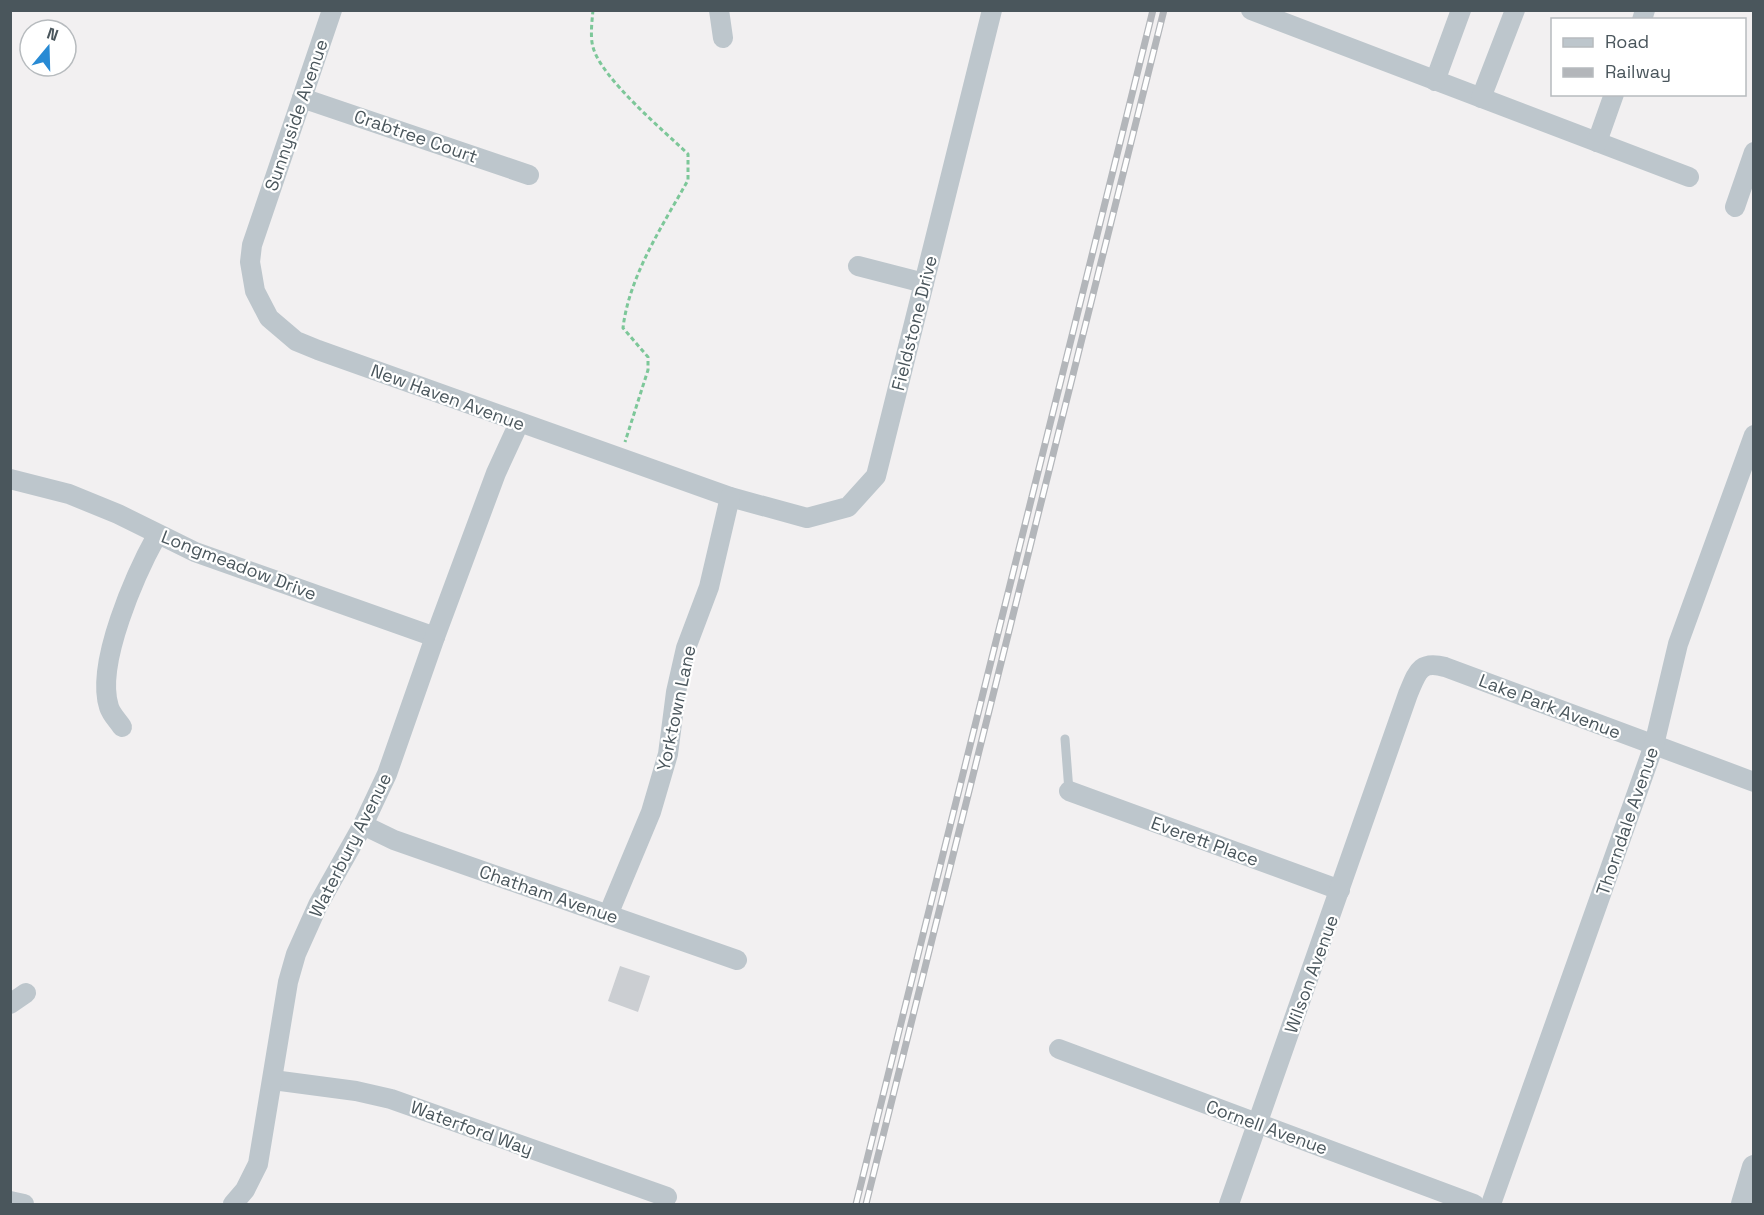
<svg xmlns="http://www.w3.org/2000/svg" width="1764" height="1215" font-family="'Space Grotesk',sans-serif">
<rect width="100%" height="100%" fill="#f2f0f1"/>
<polygon fill="#cbced2" points="620,966 650,976 638,1012 608,1001"/>
<g fill="none" stroke-linecap="round" stroke-linejoin="round">
<path stroke="#7dc799" stroke-width="3" stroke-dasharray="4.5 3" stroke-linecap="butt" d="M593 10C592 21 590 37 593 47 601 78 664 131 688 154V180C663 225 629 276 623 328L648 357V370L625 442"/>
<polyline stroke="#bdc6cc" stroke-width="9" points="1065,739 1069,791"/>
<g stroke="#bdc6cc" stroke-width="20">
<polyline points="332,10 252,245 250,262 255,291 269,318 296,341 318,350 730,497 807,518 848,507 876,476 992,10"/>
<polyline points="719,10 723,38"/>
<polyline points="1251,10 1689,177"/>
<polyline points="1642,20 1645,10"/>
<polyline points="1435,81 1461,10"/>
<polyline points="302,98 529,175"/>
<polyline points="1481,98 1515,10"/>
<polyline points="1597,142 1614,94"/>
<polyline points="1735,207 1754,152"/>
<polyline points="858,266 924,283"/>
<polyline points="10,479 69,494 118,514 195,552 435,637"/>
<path d="M122 727C118 721 111 714 109 707 95 664 136 573 157 535"/>
<polyline points="1069,791 1340,890"/>
<polyline points="363,825 394,840 737,960"/>
<polyline points="608,915 651,812 668,754 676,692 686,648 709,587 730,497"/>
<polyline points="10,1004 26,993"/>
<polyline points="1059,1049 1474,1204"/>
<polyline points="273,1080 356,1091 391,1099 667,1197"/>
<polyline points="10,1201 24,1204"/>
<polyline points="233,1204 245,1190 258,1164 288,982 296,954 318,905 363,825 387,774 435,637 496,473 519,423"/>
<path d="M1229 1204 1408 694C1417 673 1419 660 1445 667L1754 782"/>
<polyline points="1491,1204 1654,745 1678,644 1754,435"/>
</g>
<polyline stroke="#bdc6cc" stroke-width="24" points="1743,1204 1754,1167"/>
<g stroke="#b3b6ba" stroke-width="7">
<g id="rail">
<polyline points="856,1204 1153,10"/>
<polyline points="866,1204 1164,10"/>
</g>
</g>
<use href="#rail" stroke="#fff" stroke-width="4.5" stroke-dasharray="14" stroke-linecap="butt"/>
</g>
<g text-anchor="middle" dominant-baseline="central" stroke-width="4.5" stroke-linejoin="round" paint-order="stroke">
<g font-size="18" fill="#4a565c" stroke="#fff">
<text transform="translate(296 115) rotate(-71)">Sunnyside Avenue</text>
<text transform="translate(416 136) rotate(19)">Crabtree Court</text>
<text transform="translate(914 323) rotate(-76)">Fieldstone Drive</text>
<text transform="translate(448 397) rotate(20)">New Haven Avenue</text>
<text transform="translate(239 565) rotate(21)">Longmeadow Drive</text>
<text transform="translate(1550 706) rotate(21)">Lake Park Avenue</text>
<text transform="translate(676 708) rotate(-78)">Yorktown Lane</text>
<text transform="translate(1627 821) rotate(-71)">Thorndale Avenue</text>
<text transform="translate(1205 841) rotate(20)">Everett Place</text>
<text transform="translate(350 845) rotate(-63)">Waterbury Avenue</text>
<text transform="translate(549 894) rotate(19)">Chatham Avenue</text>
<text transform="translate(1311 974) rotate(-70)">Wilson Avenue</text>
<text transform="translate(1267 1127) rotate(20)">Cornell Avenue</text>
<text transform="translate(472 1128) rotate(20)">Waterford Way</text>
</g>
</g>
<rect width="1764" height="1215" fill="none" stroke="#4a565c" stroke-width="24"/>
<rect x="1551" y="18" width="195" height="78" fill="#ffffff" stroke="#b7bbbe" stroke-width="1.5"/>
<rect x="1563" y="38" width="30" height="9" fill="#bdc6cc" stroke="#b7bbbe" stroke-width="1.5"/>
<text x="1605" y="48" font-size="18" fill="#4a565c">Road</text>
<rect x="1563" y="68" width="30" height="9" fill="#b3b6ba" stroke="#b7bbbe" stroke-width="1.5"/>
<text x="1605" y="78" font-size="18" fill="#4a565c">Railway</text>
<g transform="translate(48 48) rotate(19)"><circle r="28" fill="#ffffff" stroke="#b7bbbe" stroke-width="1.5"/>
<path d="M0-4.5L10 22L0 15L-10 22Z" fill="#288ad4"/>
<text y="-9" font-size="16" font-weight="bold" text-anchor="middle" fill="#4a565c">N</text>
</g>
</svg>
